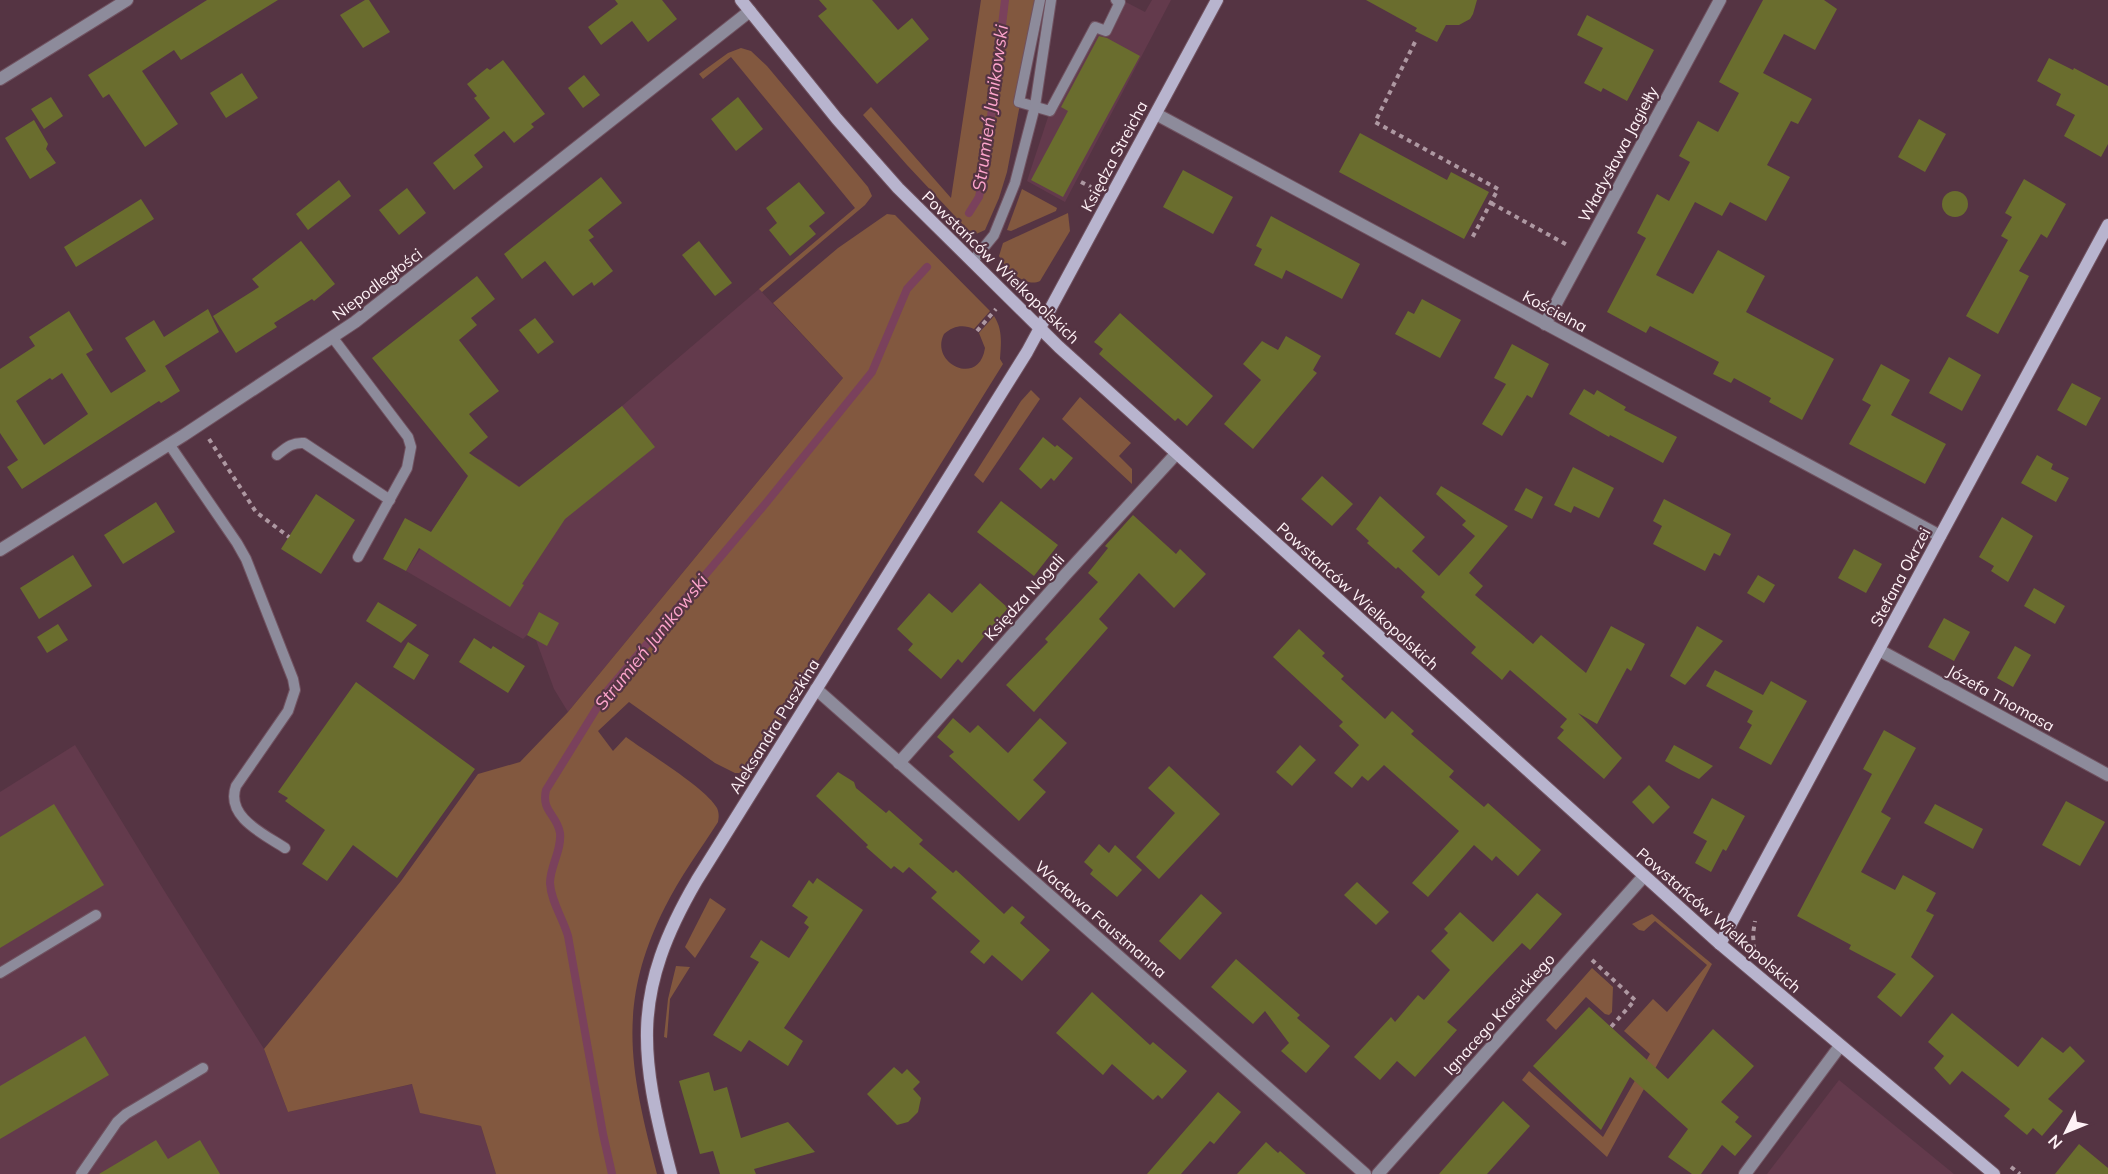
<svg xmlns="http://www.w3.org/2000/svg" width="2108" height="1174" font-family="Mulish,sans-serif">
<rect width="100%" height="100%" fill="#553443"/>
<g fill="#633a4c">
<polygon points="1113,0 1122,0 1145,12 1152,0 1171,0 1065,202 1027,181 1050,111 1095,27 1106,31"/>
<polygon points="759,289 843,378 568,712 554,689 536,640 527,635 523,639 406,571 479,459 520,487 622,406"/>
<polygon points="75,745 165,892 264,1049 288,1112 413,1084 421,1113 481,1126 496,1174 0,1174 0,792"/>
<polygon points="1839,1080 1954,1174 1767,1174"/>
</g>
<g fill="#82583f">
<polygon points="981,0 1040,0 1007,172 999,198 985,230 976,234 968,230 907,165 863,115 871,107 951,198"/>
<polygon points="741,48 751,51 767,66 868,187 872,196 865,205 762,292 759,289 855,208 731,57 703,79 699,74 728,53"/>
<polygon points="1022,189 1057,208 1056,211 1011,231 1007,230"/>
<path d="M1068 213 1070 231 1040 281C1025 288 1006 269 999 256L1003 243Z"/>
<path d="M887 214 895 215 990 311 974 329C963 324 953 326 944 334 929 363 979 388 985 348L979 333 994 316C1003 330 1001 343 1000 359L1003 364 751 768 741 773H735L715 763 629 702 598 731 613 751 626 737C646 752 706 788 717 808 719 813 719 816 718 822 700 850 680 877 665 907 615 1006 631 1073 657 1174H496L481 1126 420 1113 412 1084 288 1112 264 1049 401 881 478 774 520 762 568 712 843 378 773 303 838 248Z"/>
<polygon points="1031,390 1040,399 983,483 974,475 1021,401"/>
<polygon points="1080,397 1131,443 1119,456 1132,469 1132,484 1062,419"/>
<polygon points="710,898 726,909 695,958 685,947"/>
<polygon points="1652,914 1712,964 1607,1157 1522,1080 1529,1071 1603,1137 1650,1054 1624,1031 1653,999 1667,1012 1707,965 1655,921 1644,931 1639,930 1632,924"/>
<polygon points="676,966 690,967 670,999 667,1038 664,1037 668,999"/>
<polygon points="1592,968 1613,987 1612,1012 1609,1015 1605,1014 1586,997 1556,1030 1546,1020"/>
</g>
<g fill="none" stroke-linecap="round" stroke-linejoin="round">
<g stroke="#7a415c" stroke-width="8">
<polyline points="969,213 979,197 984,175 1005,0"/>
<path d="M612 1174 603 1134 568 936C563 918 551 902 550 883 550 866 562 850 560 833 557 814 541 812 546 790L608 690 766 503 872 372 907 289 927 267"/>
</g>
</g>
<g fill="#6a6d2e" fill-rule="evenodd">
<polygon points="207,0 278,0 181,60 174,50 142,71 178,124 145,147 109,94 103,98 88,75"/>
<polygon points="365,0 369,0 390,32 363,48 340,15"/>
<polygon points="615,0 662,0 677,19 648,42 632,21 601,45 588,27 618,4"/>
<polygon points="819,0 872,0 898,30 912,18 929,39 877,84 818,16 827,9"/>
<polygon points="1366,0 1477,0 1473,14 1470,19 1459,25 1446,25 1437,42 1415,31 1417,28"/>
<polygon points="1763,0 1824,0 1837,9 1815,50 1784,34 1763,73 1812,99 1798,124 1791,121 1767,165 1790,177 1766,221 1730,202 1722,216 1695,202 1656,275 1693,294 1718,250 1765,276 1746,312 1834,359 1802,420 1769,402 1771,398 1734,378 1731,383 1713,374 1719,362 1650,326 1646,333 1607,312 1646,238 1637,233 1657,194 1669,201 1690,162 1679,156 1698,121 1718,132 1739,93 1719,82"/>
<polygon points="1587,15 1654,50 1627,101 1603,88 1601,92 1584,83 1603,48 1577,35"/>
<polygon points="1099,36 1107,38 1140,56 1063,197 1031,180 1068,111 1061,107"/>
<polygon points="2049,58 2073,70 2074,68 2108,86 2108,144 2101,157 2064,136 2075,115 2056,105 2061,94 2037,81"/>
<polygon points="503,60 545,114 531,124 534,127 514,143 504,131 474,155 483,167 454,190 433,163 490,118 474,98 477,96 467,84 487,68 490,70"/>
<polygon points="242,73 258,98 226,118 210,93"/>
<polygon points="584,75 600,95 583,108 568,88"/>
<polygon points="51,97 63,116 44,129 31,109"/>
<polygon points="738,97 763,129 736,151 711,119"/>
<polygon points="1919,119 1946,134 1925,172 1898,157"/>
<polygon points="34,120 48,144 46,149 56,163 30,179 5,138"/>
<polygon points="1360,133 1447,180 1451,172 1489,192 1464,239 1339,172"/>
<polygon points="1183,170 1233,197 1213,234 1163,207"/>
<polygon points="601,177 622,203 588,230 594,237 589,240 613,271 594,286 592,282 573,296 545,261 522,279 504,254"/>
<polygon points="2024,179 2066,204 2047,238 2041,234 2019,271 2029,276 1998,334 1966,316 2008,240 2001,236 2012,217 2005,213"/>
<polygon points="339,180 351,196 308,230 296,214"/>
<polygon points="799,182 825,213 809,226 816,234 790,256 769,230 777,223 766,208"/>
<polygon points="407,188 426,213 399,235 379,210"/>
<circle cx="1955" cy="204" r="13"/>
<polygon points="141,199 154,219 76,267 64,247"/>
<polygon points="1271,216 1360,264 1342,299 1286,270 1282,279 1254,265 1262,249 1256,246"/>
<polygon points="301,241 335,284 314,301 312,299 274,323 277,327 236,353 213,316 259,287 252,279"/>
<polygon points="699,241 732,283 715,296 682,255"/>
<polygon points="477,276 495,299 471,318 477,325 459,340 499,391 469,414 488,437 469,453 519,487 622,406 655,447 565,519 522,584 524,585 510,607 419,548 406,571 383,559 405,518 431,532 468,476 372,358"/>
<polygon points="1422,299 1461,320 1440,358 1395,334 1408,311 1414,314"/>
<path d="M208 309 219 332 165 366 180 391 161 403 159 401 22 489 7 467 18 460 0 433V369L35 346 29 337 69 311 93 350 86 354 111 393 146 371 125 338 154 320 164 337ZM62 373 88 414 44 445 16 401 50 378 52 380Z"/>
<polygon points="1120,313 1213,396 1187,426 1178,418 1175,421 1099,354 1103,349 1094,342"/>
<polygon points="535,318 554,342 538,354 519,330"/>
<polygon points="1286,336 1321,356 1313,370 1317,373 1253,449 1224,424 1261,380 1243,364 1262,341 1278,350"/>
<polygon points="1512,344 1549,364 1532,398 1527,395 1502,436 1482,424 1506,384 1494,378"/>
<polygon points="1949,357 1981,375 1962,411 1929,393"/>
<polygon points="1881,364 1910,380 1891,415 1946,444 1925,484 1849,444 1871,405 1862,400"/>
<polygon points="2072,383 2101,398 2086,426 2057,410"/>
<polygon points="1584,389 1594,395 1597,390 1626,407 1624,410 1677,437 1663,463 1610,435 1609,437 1569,414"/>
<polygon points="1043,437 1055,447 1057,445 1073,458 1054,481 1051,478 1041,489 1019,469"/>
<polygon points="2037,455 2053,464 2051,469 2069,478 2056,502 2021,483"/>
<polygon points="1573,467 1614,488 1599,518 1574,506 1571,513 1554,505"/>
<polygon points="1322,476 1353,504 1332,526 1301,499"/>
<polygon points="1441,486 1508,526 1469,573 1483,586 1475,595 1533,644 1541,635 1586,673 1611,626 1645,644 1631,671 1627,668 1597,724 1578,713 1622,758 1604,779 1557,738 1564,730 1560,727 1567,719 1510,670 1502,680 1471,653 1476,647 1421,597 1425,592 1398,567 1396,569 1367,543 1369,541 1356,529 1380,496 1425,537 1412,551 1439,576 1475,536 1462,525 1466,521 1436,494"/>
<polygon points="1526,488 1543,497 1532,519 1514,510"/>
<polygon points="316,494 355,520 321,574 281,549"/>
<polygon points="1664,499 1731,534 1720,556 1714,553 1705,571 1653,544 1662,526 1653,521"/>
<polygon points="1001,501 1058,545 1034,576 977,532"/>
<polygon points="156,502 175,532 123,564 104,535"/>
<polygon points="1133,515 1176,554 1180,549 1206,574 1174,608 1139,573 1099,619 1108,628 1034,712 1006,685 1048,642 1045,639 1098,582 1088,573 1108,548 1105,546"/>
<polygon points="2002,517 2033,536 2008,582 1991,571 1994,566 1979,557"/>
<polygon points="1854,549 1882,564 1866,593 1838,578"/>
<polygon points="73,555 92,586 39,619 20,588"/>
<polygon points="1758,575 1775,585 1764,603 1747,593"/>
<polygon points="980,583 1008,608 962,663 958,659 941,679 908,650 913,644 897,629 929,593 952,613"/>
<polygon points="2034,588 2065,606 2055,624 2024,606"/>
<polygon points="378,602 417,625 401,643 366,621"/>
<polygon points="539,612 559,623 547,646 527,635"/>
<polygon points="1944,618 1970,632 1954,661 1928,647"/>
<polygon points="58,624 68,640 47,653 37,637"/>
<polygon points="1697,626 1723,641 1685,685 1670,676"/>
<polygon points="1299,629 1325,653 1322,656 1344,676 1341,679 1385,719 1392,711 1414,731 1411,734 1454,771 1449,777 1484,807 1488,803 1541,850 1518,876 1496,856 1492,861 1474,845 1428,897 1412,883 1459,831 1384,765 1368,781 1362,776 1352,788 1334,773 1359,745 1339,726 1343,722 1273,657"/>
<polygon points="474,638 491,649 493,646 525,666 508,693 459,662"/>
<polygon points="408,642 429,655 414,680 393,667"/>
<polygon points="2015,646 2031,655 2013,687 1997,678"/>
<polygon points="1715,670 1763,695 1771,681 1807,701 1771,765 1739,748 1752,725 1747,722 1753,711 1706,686"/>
<polygon points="356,682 475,769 397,878 353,845 327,881 302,864 325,830 285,801 288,798 278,792"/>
<polygon points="953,718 970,733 978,725 1008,753 1040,718 1067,743 1033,780 1046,792 1019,821 949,756 954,752 937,737"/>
<polygon points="1884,730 1916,748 1881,812 1891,818 1861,872 1895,890 1903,875 1936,893 1926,911 1934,915 1911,957 1934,976 1901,1017 1877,997 1896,974 1849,949 1851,945 1797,916 1872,774 1863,769"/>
<polygon points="1300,745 1316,760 1292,786 1276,772"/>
<polygon points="1674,745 1713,766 1699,779 1681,770 1665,761"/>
<polygon points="1169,766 1220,814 1159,879 1136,857 1175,813 1148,788"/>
<polygon points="838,772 854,782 856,788 886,813 889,810 923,840 919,844 953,873 956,870 1004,914 1012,906 1025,917 1020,923 1050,950 1022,981 992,955 984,964 970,952 980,941 931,898 937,892 909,867 903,873 894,866 891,869 866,847 868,845 816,796"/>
<polygon points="1649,785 1670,807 1653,824 1632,802"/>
<polygon points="1712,798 1745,816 1726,851 1723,849 1711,872 1695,863 1707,841 1693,833"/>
<polygon points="2066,801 2105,822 2080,866 2042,845"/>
<polygon points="54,804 104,885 0,948 0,837"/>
<polygon points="1935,804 1983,829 1973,849 1924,823"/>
<polygon points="1099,844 1109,853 1115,845 1142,870 1117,897 1090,874 1093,870 1084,862"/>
<polygon points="817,878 863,910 784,1028 803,1041 788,1066 749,1040 741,1052 713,1035 759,962 750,957 761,940 789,958 809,927 804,923 808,917 792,906 809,880 813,884"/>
<polygon points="1357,882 1389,912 1376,925 1344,895"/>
<polygon points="1537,893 1562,914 1530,950 1522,943 1447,1022 1457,1030 1415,1077 1397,1061 1380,1080 1354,1057 1391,1017 1395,1022 1418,995 1424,1000 1450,970 1431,951 1448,933 1444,929 1460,912 1493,942"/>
<polygon points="1201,894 1222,913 1180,960 1159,941"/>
<polygon points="1236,959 1300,1015 1297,1018 1330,1046 1306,1073 1281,1051 1289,1043 1265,1011 1253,1024 1211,987"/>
<polygon points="1092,992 1150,1045 1153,1042 1187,1071 1162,1099 1158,1095 1153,1100 1112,1064 1103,1075 1056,1033"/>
<polygon points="1589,1007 1668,1079 1713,1029 1754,1066 1721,1102 1739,1117 1735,1122 1752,1136 1735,1156 1722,1145 1701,1174 1692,1174 1668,1157 1688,1129 1630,1077 1601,1130 1533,1066"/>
<polygon points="1952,1013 2018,1067 2042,1037 2063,1053 2070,1046 2085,1061 2048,1099 2063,1111 2042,1136 2033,1128 2027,1135 2004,1116 2010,1109 1962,1071 1950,1085 1934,1068 1944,1056 1928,1042"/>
<polygon points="85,1036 109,1075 0,1139 0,1086"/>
<polygon points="894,1067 902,1074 907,1069 920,1082 913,1089 921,1098 918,1112 908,1122 897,1125 867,1094"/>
<polygon points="709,1072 714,1091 727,1087 741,1138 788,1122 815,1152 754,1169 756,1174 720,1174 713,1151 700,1154 679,1081"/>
<polygon points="1218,1092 1241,1112 1214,1144 1210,1141 1181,1174 1147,1174"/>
<polygon points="1503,1101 1530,1126 1487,1174 1439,1174"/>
<polygon points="156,1140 168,1159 200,1140 220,1174 99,1174"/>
<polygon points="1266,1142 1278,1153 1280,1151 1306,1174 1237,1174"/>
<polygon points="2079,1144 2108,1168 2108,1174 2055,1174"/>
</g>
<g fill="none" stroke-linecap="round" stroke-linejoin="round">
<g stroke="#705260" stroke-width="12">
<g id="lane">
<polyline points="1040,0 1019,102 1050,111 1095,27 1106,31 1120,2 1116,0"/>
<polyline points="972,262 994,235 1015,183 1035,106 1051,0"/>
<polyline points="333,338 408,437 411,447 407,468 358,557"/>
<path d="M169 444 237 543 246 559 293 679 295 690 288 711 236 786C225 817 264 834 285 848"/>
<path d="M277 455C286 448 292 442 304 443L390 500"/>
<polyline points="0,973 96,915"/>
<polyline points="81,1174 117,1122 126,1114 203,1068"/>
</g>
</g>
<g stroke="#705260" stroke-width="14">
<g id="street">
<polyline points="0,79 127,0"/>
<polyline points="1156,114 1940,536"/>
<polyline points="1545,324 1720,0"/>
<polyline points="0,550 184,435 355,322 750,11"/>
<polyline points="1879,650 2108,775"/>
<polyline points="816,689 1365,1174"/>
<polyline points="899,763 1066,574 1176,454"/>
<polyline points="1378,1174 1644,876"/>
<polyline points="1745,1174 1840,1046"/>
</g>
</g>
<g stroke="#705260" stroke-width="14">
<g id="secondary">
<polyline points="741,0 837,119 898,188 1059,347 1720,944 1994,1174"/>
<polyline points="1720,944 2108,225"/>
<path d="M671 1174C639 1052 631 993 697 880L1027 352 1217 0"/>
</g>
</g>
<g stroke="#ae98a2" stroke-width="4" stroke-dasharray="4.5 4.5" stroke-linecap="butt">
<polyline points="1415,42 1375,122 1498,189 1471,240"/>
<polyline points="1081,182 1091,187"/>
<polyline points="1491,203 1569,246"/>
<polyline points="977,331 996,309"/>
<polyline points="209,439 256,512 289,537"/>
<polyline points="1754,949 1753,934 1755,921"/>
<polyline points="1592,960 1635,1000 1611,1027"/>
<polyline points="2011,1167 2020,1174"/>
</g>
<use href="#lane" stroke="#8d8b9b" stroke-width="10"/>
<use href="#street" stroke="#8d8b9b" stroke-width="12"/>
<use href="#secondary" stroke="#b8b4ce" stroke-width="12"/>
</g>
<g text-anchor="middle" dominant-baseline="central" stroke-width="4.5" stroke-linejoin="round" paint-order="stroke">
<g font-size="16" fill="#fef1f6" stroke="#553443">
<text transform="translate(1618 154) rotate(-62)">Władysława Jagiełły</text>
<text transform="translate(1114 156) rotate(-62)">Księdza Streicha</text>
<text transform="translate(1001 267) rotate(44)">Powstańców Wielkopolskich</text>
<text transform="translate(377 284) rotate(-37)">Niepodległości</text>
<text transform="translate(1555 311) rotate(28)">Kościelna</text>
<text transform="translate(1900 577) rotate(-62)">Stefana Okrzei</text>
<text transform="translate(1358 596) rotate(42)">Powstańców Wielkopolskich</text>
<text transform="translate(1024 597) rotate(-48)">Księdza Nogali</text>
<text transform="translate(2001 698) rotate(29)">Józefa Thomasa</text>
<text transform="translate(774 726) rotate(-58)">Aleksandra Puszkina</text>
<text transform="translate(1101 919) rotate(41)">Wacława Faustmanna</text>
<text transform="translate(1719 920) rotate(41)">Powstańców Wielkopolskich</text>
<text transform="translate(1499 1014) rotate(-48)">Ignacego Krasickiego</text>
</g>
<g font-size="18" font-style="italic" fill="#fda4cc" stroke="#553443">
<text transform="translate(990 108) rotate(-82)">Strumień Junikowski</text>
<text transform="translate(651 642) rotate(-51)">Strumień Junikowski</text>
</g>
</g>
<g transform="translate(2066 1132) rotate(227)" stroke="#553443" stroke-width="4.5" paint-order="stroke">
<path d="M0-4.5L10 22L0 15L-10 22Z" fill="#fef1f6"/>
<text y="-9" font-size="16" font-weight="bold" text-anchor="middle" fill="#fef1f6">N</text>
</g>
</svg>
